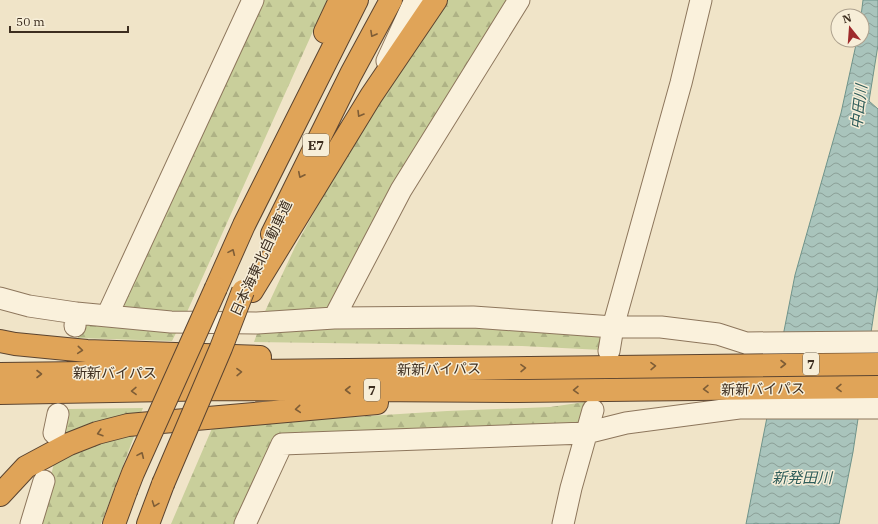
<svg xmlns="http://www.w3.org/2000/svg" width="878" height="524" font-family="'IBM Plex Serif','Noto Sans JP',serif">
  <defs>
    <pattern id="forest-firs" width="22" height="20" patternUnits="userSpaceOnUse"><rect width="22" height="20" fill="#c9cf9b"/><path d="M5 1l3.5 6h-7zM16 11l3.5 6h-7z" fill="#aeb285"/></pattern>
    <pattern id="water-waves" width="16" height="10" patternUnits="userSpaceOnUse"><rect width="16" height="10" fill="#a9c4bc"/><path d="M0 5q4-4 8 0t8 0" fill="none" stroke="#8ba098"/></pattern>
  </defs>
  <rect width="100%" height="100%" fill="#f0e4c8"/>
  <!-- forest -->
  <path fill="url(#forest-firs)" d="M263,0H327L187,312L124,307L128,284Z
    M447,0H509L333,305L325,310L261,320L295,247L348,151L408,55Z
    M90,319L179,327L172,341L78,338V329Z
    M364,323L601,329L602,350L522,346L254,342L258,331Z
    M585,402L582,426L277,439L241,524H171L213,426L447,411L550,407Z
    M143,408L140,415L59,438L68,409Z
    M135,434L101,524H34L48,488L54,463L62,457L118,437Z"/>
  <!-- water -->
  <path fill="url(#water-waves)" stroke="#6f938a" d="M863,0H878V45L869,101L878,109V286L853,452L839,524H746L795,275L841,113L857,40H862V16H861Z"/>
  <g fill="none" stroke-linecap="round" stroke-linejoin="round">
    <!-- minor casing -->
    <g stroke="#8d765c" stroke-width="23">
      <path id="minor" d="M387,61L415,0
        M0,298L29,306L76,313
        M107,316L253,0
        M334,318L401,190L519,0
        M75,326L76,313L171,322L257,323L334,318L473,317L613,327H661L718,334L746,343L878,342
        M609,351L613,327L681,83L701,0
        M54,433L58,414
        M31,524L44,481
        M245,524L282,444L586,433L626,423L739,408H878
        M563,524L571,488L593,410"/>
    </g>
    <!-- highway casing -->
    <g stroke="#5b4430" stroke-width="24">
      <path id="highway" d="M325,32L340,0
        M272,234L351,74L391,0
        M216,288L244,225L357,0
        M252,291L371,96L436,0
        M0,341L15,344L87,351L260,357
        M0,374L878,364
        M0,393L226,389L518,391L878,387
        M0,495L26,467L69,444L97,433L128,425L377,403
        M114,524L126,491
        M148,524L163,484"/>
    </g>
    <!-- minor -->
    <use href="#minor" stroke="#faf1dc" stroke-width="21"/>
    <!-- highway -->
    <use href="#highway" stroke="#e0a458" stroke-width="22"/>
    <!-- highway-bridge casing -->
    <g stroke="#5b4430" stroke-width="24" stroke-linecap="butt">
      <path id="highway-bridge" d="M163,484L221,348L243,291
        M126,491L133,473L216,288"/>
    </g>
    <!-- highway-bridge -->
    <use href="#highway-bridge" stroke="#e0a458" stroke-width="22"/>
  </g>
  <!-- one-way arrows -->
  <defs><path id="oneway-chevron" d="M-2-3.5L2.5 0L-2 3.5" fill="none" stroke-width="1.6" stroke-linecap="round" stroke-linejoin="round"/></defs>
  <g stroke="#7e5d36">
    <use href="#oneway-chevron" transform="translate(373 34) rotate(119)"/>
    <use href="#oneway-chevron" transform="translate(360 114) rotate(121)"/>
    <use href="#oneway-chevron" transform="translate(301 175) rotate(116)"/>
    <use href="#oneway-chevron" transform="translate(232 252) rotate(-66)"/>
    <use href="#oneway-chevron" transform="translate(80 350) rotate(5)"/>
    <use href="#oneway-chevron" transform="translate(783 364)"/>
    <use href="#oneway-chevron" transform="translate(653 366) rotate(-1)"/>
    <use href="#oneway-chevron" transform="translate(523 368) rotate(-1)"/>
    <use href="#oneway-chevron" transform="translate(239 372) rotate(-1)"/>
    <use href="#oneway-chevron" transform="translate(39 374)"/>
    <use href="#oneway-chevron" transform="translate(839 388) rotate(179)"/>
    <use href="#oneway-chevron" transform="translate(706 389) rotate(179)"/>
    <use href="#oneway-chevron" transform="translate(348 390) rotate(-180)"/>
    <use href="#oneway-chevron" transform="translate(576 390) rotate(179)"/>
    <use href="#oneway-chevron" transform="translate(134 391) rotate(179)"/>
    <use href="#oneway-chevron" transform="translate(298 409) rotate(175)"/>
    <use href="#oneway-chevron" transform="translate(100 433) rotate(163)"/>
    <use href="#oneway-chevron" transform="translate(141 455) rotate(-66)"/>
    <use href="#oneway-chevron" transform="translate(155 504) rotate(110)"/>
  </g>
  <g text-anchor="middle" stroke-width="3" stroke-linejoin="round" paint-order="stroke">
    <!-- shield labels -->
    <g fill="#f7eed8" stroke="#756857" stroke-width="1">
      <rect x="303" y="134" width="26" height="22" rx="3"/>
      <rect x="803" y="353" width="16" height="22" rx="3"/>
      <rect x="364" y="379" width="16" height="22" rx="3"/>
    </g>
    <g font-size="13" font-weight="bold" fill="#3d2e20">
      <text x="316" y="150">E7</text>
      <text x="811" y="369">7</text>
      <text x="372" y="395">7</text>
    </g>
    <!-- street labels -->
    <g font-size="14" fill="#3d2e20" stroke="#f7eed8">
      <text transform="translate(261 258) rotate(-65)" y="5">日本海東北自動車道</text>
      <text transform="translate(439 369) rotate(-1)" y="5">新新バイパス</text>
      <text x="115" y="378">新新バイパス</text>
      <text transform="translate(763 389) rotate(-1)" y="5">新新バイパス</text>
    </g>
    <!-- water labels -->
    <g font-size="15" font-style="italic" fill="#2f5d5a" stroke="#f7eed8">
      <text transform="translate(859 107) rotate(-83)" y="5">中田川</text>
      <text x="802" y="483">新発田川</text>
    </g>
  </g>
  <!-- north arrow -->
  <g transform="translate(850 28) rotate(343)"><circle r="19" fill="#f7eed8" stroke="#ada18e"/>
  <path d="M0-3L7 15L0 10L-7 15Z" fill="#9e2a2b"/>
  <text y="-6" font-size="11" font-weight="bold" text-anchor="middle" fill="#3d2e20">N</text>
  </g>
  <!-- scale -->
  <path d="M10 26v6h118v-6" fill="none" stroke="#3d2e20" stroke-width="2"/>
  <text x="16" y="26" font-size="12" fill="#3d2e20" stroke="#f7eed8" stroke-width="3" paint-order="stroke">50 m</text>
</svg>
